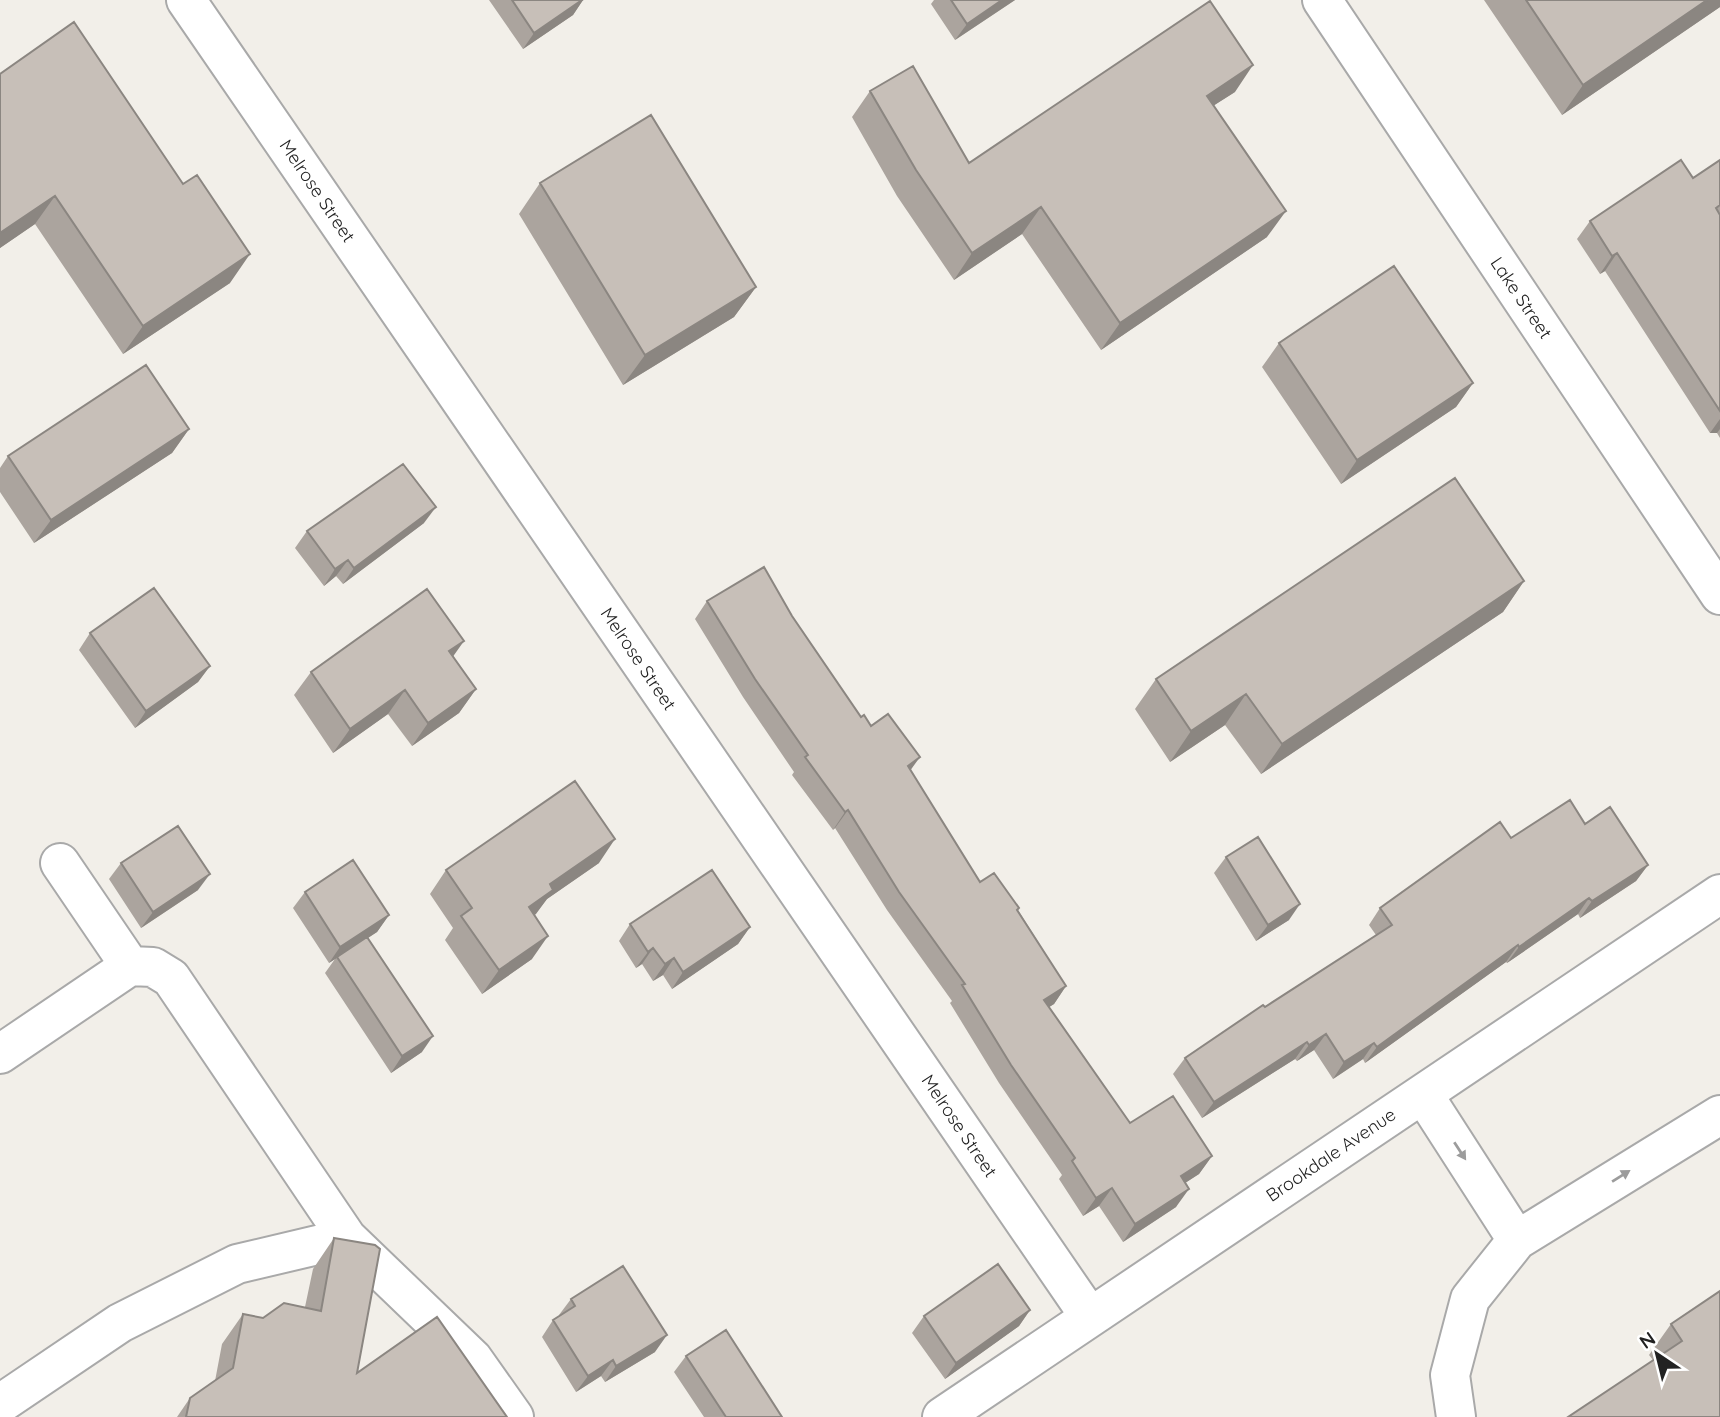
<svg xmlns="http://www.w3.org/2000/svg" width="1720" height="1417" font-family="Quicksand,sans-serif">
  <rect width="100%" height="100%" fill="#f2efe9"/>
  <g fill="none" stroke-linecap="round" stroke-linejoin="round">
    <!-- minor casing -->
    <g stroke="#a9a9a9" stroke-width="42">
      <path id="minor" d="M186,0L1090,1317
        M1322,0L1720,595
        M130,966L153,967L171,978L347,1238
        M0,1054L130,966L60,863
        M1423,1094L1517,1240L1720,1115
        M0,1404L120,1323L237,1264L347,1238L473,1359L514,1417
        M942,1417L1720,894
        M1456,1417L1450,1375L1470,1299L1517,1240"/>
    </g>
    <!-- minor -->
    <use href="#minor" stroke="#fff" stroke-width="38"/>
  </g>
  <!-- wall -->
  <path fill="#aba49e" d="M489,0H583L573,15L523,49Z
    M934,0H1015L955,40L931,4Z
    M1484,0H1720V7L1562,115Z
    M0,74L230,283L123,354L35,224L0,248Z
    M870,91L969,163L1235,92L1214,105L1267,237L1101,350L1022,234L954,280L897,196L852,117Z
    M1720,160V438L1717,433H1710L1605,271L1600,274L1577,239L1590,221L1693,178Z
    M540,183L756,287L734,317L623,385L519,214Z
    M1279,343L1473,383L1456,407L1341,484L1262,367Z
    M189,429L172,453L34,543L0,492V468L8,456Z
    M424,523L343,584L336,576L324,586L295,548L307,531Z
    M1524,581L1503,612L1261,774L1225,725L1170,762L1135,709L1156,679Z
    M707,601L792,616L861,717L871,726L910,771L980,882L1018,910L1066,986L1054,1004L1049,1007L1130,1123L1212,1156L1199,1174L1185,1183L1176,1207L1123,1242L1099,1206L1083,1216L1059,1179L1062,1175L999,1083L950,1003L952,1001L887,910L835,828L833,830L792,775L794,772L743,697L695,619Z
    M90,633L210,666L198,682L135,728L79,650Z
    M453,656L476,689L459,713L412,746L388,714L333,753L294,695L311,672Z
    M1585,824L1648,865L1636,881L1580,918L1578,914L1507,963L1506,962L1365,1063L1363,1059L1333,1079L1314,1050L1297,1061L1295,1059L1202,1118L1173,1074L1185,1058L1376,935L1369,925L1380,908L1511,838Z
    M1226,857L1289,920L1256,941L1214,873Z
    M121,863L198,890L141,928L109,879Z
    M599,863L547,899L534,915L532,959L482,994L445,940L453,928L430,894L446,870Z
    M305,892L389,915L377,932L368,938L422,1052L391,1073L325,973L335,959L329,963L293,908Z
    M630,924L750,927L738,944L672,989L663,975L653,981L642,964L636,968L619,941Z
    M334,1238L357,1373L507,1417H177L190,1398L215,1381L222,1344L243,1314L263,1318L305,1307L313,1269Z
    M1720,1291V1417L1653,1360L1649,1355L1671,1324Z
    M571,1299L655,1352L605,1382L601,1376L576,1392L542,1337L553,1320L560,1316L559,1315Z
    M1030,1310L1019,1326L945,1379L912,1333L924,1316Z
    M686,1356L782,1417H704L674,1372Z"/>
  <!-- shaded-wall -->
  <path fill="#8b8681" d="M582,0H583L573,15L523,49L534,33Z
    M1002,0H1015L955,40L967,24Z
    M1707,0H1720V7L1562,115L1583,85Z
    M1253,65L1235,92L1188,122L1207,96Z
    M55,196L35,224L0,248V233Z
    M1041,207L1022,234L954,280L972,253Z
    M1286,211L1267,237L1101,350L1120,323Z
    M1617,253L1605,271L1600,274L1612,256Z
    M250,254L230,283L123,354L143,326Z
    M756,287L734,317L623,385L645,355Z
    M1473,383L1456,407L1341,484L1357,460Z
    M1720,419V429L1717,433H1710Z
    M189,429L172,453L34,543L51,520Z
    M436,507L424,523L343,584L354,568Z
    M348,560L336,576L324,586L335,569Z
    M1524,581L1503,612L1261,774L1282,744Z
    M464,641L447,665L449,651Z
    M210,666L198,682L135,728L146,711Z
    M476,689L459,713L412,746L428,723Z
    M405,690L388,714L333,753L350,729Z
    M1246,694L1225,725L1170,762L1191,731Z
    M920,757L907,775L908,766Z
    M848,810L835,828L833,830L845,812Z
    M615,839L599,863L547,899L536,914L512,931L529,907L550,884Z
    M1648,865L1636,881L1580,918L1592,901Z
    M210,874L198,890L141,928L153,912Z
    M1589,898L1578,914L1507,963L1519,947Z
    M1300,904L1289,920L1256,941L1268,925Z
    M389,915L377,932L329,963L340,947Z
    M750,927L738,944L672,989L683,972Z
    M548,936L532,959L482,994L499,970Z
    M1518,945L1506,962L1365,1063L1377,1047Z
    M653,948L642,964L636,968L648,952Z
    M674,958L663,975L653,981L665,964Z
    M1066,986L1054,1004L1032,1018L1044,1000Z
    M1326,1034L1314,1050L1297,1061L1309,1045Z
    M433,1036L422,1052L391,1073L402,1056Z
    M1307,1042L1295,1059L1202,1118L1214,1102Z
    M1374,1043L1363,1059L1333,1079L1344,1062Z
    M1212,1156L1199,1174L1168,1194L1181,1176Z
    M1112,1188L1099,1206L1083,1216L1096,1198Z
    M1189,1189L1176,1207L1123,1242L1135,1224Z
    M1030,1310L1019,1326L945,1379L956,1363Z
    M667,1335L655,1352L605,1382L616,1366Z
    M613,1360L601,1376L576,1392L588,1376Z"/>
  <!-- building -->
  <path fill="#c7bfb8" stroke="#8b8681" stroke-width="2" d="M512,0H582L534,33Z
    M951,0H1002L967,24Z
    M1526,0H1707L1583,85Z
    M1210,1L1253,65L1207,96L1286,211L1120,323L1041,207L972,253L916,170L870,91L913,66L969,163Z
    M74,22L183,184L197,175L250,254L143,326L55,196L0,233V74Z
    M651,115L756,287L645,355L540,183Z
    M1681,160L1693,178L1720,160V205L1716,208L1720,215V411L1617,253L1612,256L1590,221Z
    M1394,266L1473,383L1357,460L1279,343Z
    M146,365L189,429L51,520L8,456Z
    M403,464L436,507L354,568L348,560L335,569L307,531Z
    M1455,478L1524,581L1282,744L1246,694L1191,731L1156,679Z
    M764,567L792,616L861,717L864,715L871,726L888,714L920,757L908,766L980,882L994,873L1019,908L1017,910L1066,986L1044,1000L1130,1123L1173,1096L1212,1156L1181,1176L1189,1189L1135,1224L1112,1188L1096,1198L1072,1161L1075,1158L1011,1065L962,985L965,984L899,892L848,810L845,812L805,757L808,755L755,679L707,601Z
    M154,588L210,666L146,711L90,633Z
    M427,589L464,641L449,651L476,689L428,723L405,690L350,729L311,672Z
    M575,781L615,839L550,884L553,890L529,907L548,936L499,970L461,916L472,908L446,870Z
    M1570,800L1585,824L1610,807L1648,865L1592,901L1589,898L1519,947L1518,945L1377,1047L1374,1043L1344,1062L1326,1034L1309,1045L1307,1042L1214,1102L1185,1058L1263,1005L1265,1007L1392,925L1380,908L1500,822L1511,838Z
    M178,826L210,874L153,912L121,863Z
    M1258,837L1300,904L1268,925L1226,857Z
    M353,860L389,915L340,947L305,892Z
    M712,870L750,927L683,972L674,958L665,964L653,948L648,952L630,924Z
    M367,937L433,1036L402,1056L337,957Z
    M334,1238L375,1245L380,1249L357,1373L437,1317L507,1417H186L190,1398L233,1368L243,1314L263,1318L284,1303L321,1311Z
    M998,1264L1030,1310L956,1363L924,1316Z
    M623,1266L667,1335L616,1366L613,1360L588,1376L553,1320L575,1306L571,1299Z
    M1720,1291V1417H1568L1682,1341L1671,1324Z
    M726,1330L782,1417H726L686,1356Z"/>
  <!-- one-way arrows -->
  <defs><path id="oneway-solid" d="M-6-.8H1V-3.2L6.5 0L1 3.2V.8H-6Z" transform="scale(1.75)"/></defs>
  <g fill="#9c9c9c">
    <use href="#oneway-solid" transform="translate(1460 1151) rotate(57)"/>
    <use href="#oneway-solid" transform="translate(1621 1176) rotate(-32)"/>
  </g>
  <g text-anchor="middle" stroke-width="6" stroke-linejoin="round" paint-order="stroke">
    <!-- street labels -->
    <g font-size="18" fill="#222" stroke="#fff">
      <text transform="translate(317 191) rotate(56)" y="6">Melrose Street</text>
      <text transform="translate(1521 298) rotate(56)" y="6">Lake Street</text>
      <text transform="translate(638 659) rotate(56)" y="6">Melrose Street</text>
      <text transform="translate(959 1126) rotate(56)" y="6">Melrose Street</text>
      <text transform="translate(1331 1155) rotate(-34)" y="6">Brookdale Avenue</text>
    </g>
  </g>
  <!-- north arrow -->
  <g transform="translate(1657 1354) rotate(325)" stroke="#ffffff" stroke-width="5" paint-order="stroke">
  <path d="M0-5L12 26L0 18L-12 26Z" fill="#222222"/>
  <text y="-10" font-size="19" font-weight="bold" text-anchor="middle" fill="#222222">N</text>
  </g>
</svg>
